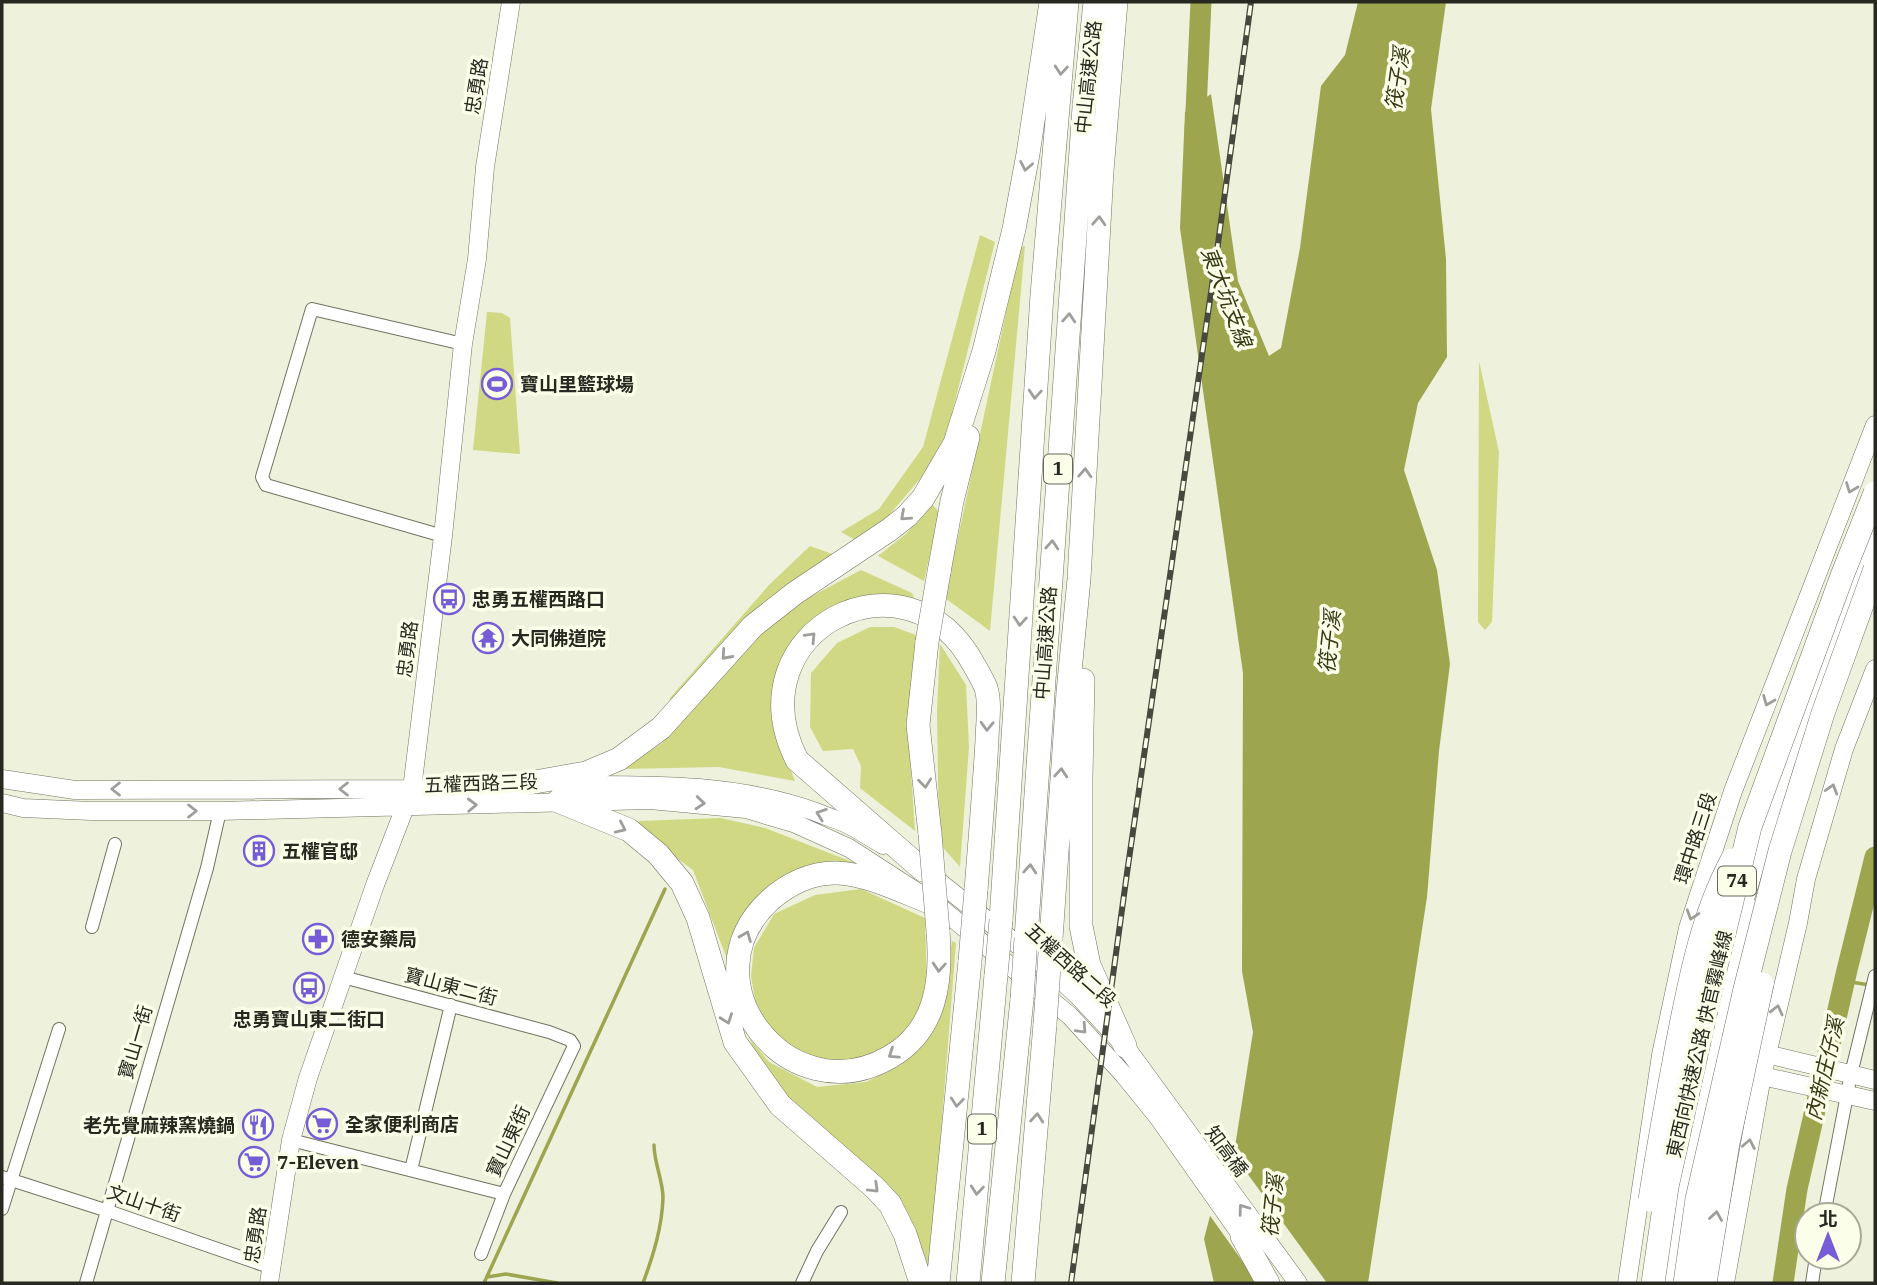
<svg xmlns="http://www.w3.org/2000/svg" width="1877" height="1285" font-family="'IBM Plex Serif','Noto Sans TC',serif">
  <rect width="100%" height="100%" fill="#eef1db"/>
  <!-- green -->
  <path fill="#d0d884" d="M980,235L995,242L942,453L873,534L861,543L841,532L879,509L923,447Z
    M1025,246L990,631L945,598L1020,247Z
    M487,312L502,313L510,318L520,454L473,450Z
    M1479,361L1499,452L1492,622L1485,630L1478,622Z
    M932,504L939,512L924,581L878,556L907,533Z
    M810,546L838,556L669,706L670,698L769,585Z
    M861,570L912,593L915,601L847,602L787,651L777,703L779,740L795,781L719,767L623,769L662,743L730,660L797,604Z
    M870,627H894L916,635L908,729L915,831L860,788L861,766L853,749L823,751L810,727L811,673L837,643Z
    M940,644L966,685L969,747L960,867L939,843L937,711Z
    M720,818L765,828L855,863L803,872L750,910L727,959L693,870L638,830L639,821Z
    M861,889L925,918L927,990L917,1020L892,1045L856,1060L818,1064L778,1046L756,1006L751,976L754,948L774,914L815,895Z
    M952,941L956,943L929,1283L910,1218L890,1186L810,1124L759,1061L749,1038L769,1062L817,1087L866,1082L899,1066L926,1041L940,1014Z"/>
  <!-- water -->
  <path fill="#9ea54f" d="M1358,2H1446L1431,109L1446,259L1447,357L1418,403L1404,470L1437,570L1450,664L1439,751L1427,897L1368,1283H1214L1204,1239L1217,1189L1232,1166L1253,1032L1242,971L1243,673L1180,228L1185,112L1211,94L1238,281L1269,356L1281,348L1300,248L1321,86L1345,55Z"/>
  <!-- pier -->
  <path fill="#eef1db" d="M1231,1151L1327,1283H1258L1208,1213L1214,1188L1229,1165Z"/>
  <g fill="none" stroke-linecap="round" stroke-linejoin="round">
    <!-- stream -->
    <path stroke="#9ea54f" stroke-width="3.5" d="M1844,981L1870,985
      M487,1277L506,1274L557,1283
      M484,1283L665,889
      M643,1283C653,1256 662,1228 663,1198C663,1180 654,1163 654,1145"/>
    <!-- river -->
    <path stroke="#9ea54f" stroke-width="21" d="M1195,132L1201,2
      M1783,1283L1797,1189L1847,970L1875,857"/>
    <!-- street casing -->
    <g stroke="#727461" stroke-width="14">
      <path id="street" d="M443,536L266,485L262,477L312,309L463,344
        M92,927L115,844
        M343,977L549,1032L570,1040L574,1046L504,1194L481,1254
        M291,1140L504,1194
        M411,1170L451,1005
        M2,1177L108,1211L272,1268
        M2,1209L59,1029
        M1824,1215L1851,1074L1875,976
        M86,1283L207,868L220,811
        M802,1283L817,1251L841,1212
        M1812,1283L1816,1257"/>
    </g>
    <!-- secondary casing -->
    <g stroke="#727461" stroke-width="19">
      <path id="secondary" d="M1797,753L1875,535
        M2,779L75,790L412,789L524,786
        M559,785C646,785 732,782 816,812C827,817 840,820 851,826C862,832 873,839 883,845
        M2,803L23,808L91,811H220L650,800L746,809L796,824L849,848L937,905L1070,1016L1124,1075L1158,1117L1249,1246
        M928,873L1058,977L1081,999L1125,1046L1298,1283
        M1740,916L1793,738
        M1758,1052L1875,1080
        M1753,1074L1875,1101
        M269,1283L291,1140L308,1078L375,885L412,789L443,536L463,344L477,259L485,167L511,2
        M1627,1283L1661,1055L1688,928L1733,791L1875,425
        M1671,1283L1684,1196L1749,907
        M1725,1283L1762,1076L1798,923L1806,879L1844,749L1875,669"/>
    </g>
    <!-- highway casing -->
    <g stroke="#727461" stroke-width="24">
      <path id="highway" d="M939,572L952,501L968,437
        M927,642L918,725L930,834
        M1083,680L1081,777V926L1089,965L1125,1046
        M512,786L586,773L619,759L661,728L753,626L795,593L889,530L907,516L923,498L955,443L984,351L1014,229L1028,154L1051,2
        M558,801L629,830L658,854L682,883L698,918L735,1042L780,1105L874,1187L890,1204L905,1234L921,1283
        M923,870L797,760C732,631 907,540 974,665C978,672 983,680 986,688C991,704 987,725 987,741C984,791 980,840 976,890
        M937,905C907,894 869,874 837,873C812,872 788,884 770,900C683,980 788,1116 890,1057C937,1030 942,980 938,931
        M1001,920L1042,295L1067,2
        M1026,938L1084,107L1095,2
        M1051,939L1068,692L1079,579L1102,171L1116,2
        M1242,1236L1268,1283
        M938,1283L970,961
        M968,1283L996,975
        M993,1283L1022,999
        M1023,1283L1045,1024"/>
    </g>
    <!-- street -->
    <use href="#street" stroke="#fff" stroke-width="12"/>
    <!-- secondary -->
    <use href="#secondary" stroke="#fff" stroke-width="18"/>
    <!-- highway -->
    <use href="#highway" stroke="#fff" stroke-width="23"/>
    <!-- rail casing -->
    <g stroke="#48493e" stroke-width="6">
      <path id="rail" d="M1071,1283L1127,873L1217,251L1251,2"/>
    </g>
    <!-- rail -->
    <use href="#rail" stroke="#fbfee8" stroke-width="3.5" stroke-dasharray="10" stroke-linecap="butt"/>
    <!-- highway-bridge casing -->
    <g stroke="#727461" stroke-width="24" stroke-linecap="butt">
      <path id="highway-bridge" d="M927,642L939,572
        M930,834L938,931
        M970,961L976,890
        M996,975L1001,920
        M1022,999L1026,938
        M1045,1024L1051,939
        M1650,1200C1658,1146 1668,1094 1678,1040C1690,979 1702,916 1732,860
        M1653,1283L1667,1187L1713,979L1750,827L1842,576L1875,493
        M1685,1283L1697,1199L1745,989L1780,851L1823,713L1875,569
        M1705,1283L1728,1143L1762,984"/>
    </g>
    <!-- highway-bridge -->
    <use href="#highway-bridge" stroke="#fff" stroke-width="23"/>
  </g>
  <!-- one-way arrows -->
  <defs><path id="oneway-chevron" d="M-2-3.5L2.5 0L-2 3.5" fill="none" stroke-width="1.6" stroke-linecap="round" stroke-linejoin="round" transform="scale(1.75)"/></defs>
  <g stroke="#9e9e9a">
    <use href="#oneway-chevron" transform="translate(1061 70) rotate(95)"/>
    <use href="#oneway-chevron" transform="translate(1026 166) rotate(101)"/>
    <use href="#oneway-chevron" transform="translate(1099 221) rotate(-87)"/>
    <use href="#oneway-chevron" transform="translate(1069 318) rotate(-86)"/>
    <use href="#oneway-chevron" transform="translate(1035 394) rotate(94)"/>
    <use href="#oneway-chevron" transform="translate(1085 473) rotate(-87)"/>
    <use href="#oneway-chevron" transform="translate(1851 488) rotate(111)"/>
    <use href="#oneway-chevron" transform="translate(905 516) rotate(138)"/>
    <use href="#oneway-chevron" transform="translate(1052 545) rotate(-86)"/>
    <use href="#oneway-chevron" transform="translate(1020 621) rotate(94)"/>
    <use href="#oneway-chevron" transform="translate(811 637) rotate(-46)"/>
    <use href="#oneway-chevron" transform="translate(726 655) rotate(132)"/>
    <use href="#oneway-chevron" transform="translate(1768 701) rotate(112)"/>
    <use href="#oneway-chevron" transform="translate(987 726) rotate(92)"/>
    <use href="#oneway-chevron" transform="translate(1061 773) rotate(-86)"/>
    <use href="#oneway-chevron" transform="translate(925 783) rotate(84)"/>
    <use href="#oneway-chevron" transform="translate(116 789) rotate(180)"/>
    <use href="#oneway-chevron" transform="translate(344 789) rotate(180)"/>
    <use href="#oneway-chevron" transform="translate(1832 789) rotate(-73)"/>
    <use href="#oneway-chevron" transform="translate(700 803) rotate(5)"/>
    <use href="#oneway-chevron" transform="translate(472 805) rotate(-2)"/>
    <use href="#oneway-chevron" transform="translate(192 811)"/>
    <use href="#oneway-chevron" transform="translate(821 814) rotate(-160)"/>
    <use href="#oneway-chevron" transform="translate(621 828) rotate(25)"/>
    <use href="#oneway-chevron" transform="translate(1030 869) rotate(-86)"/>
    <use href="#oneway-chevron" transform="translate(1692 915) rotate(108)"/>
    <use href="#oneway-chevron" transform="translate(746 936) rotate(-68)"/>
    <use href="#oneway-chevron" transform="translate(939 967) rotate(94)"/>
    <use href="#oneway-chevron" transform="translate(1777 1010) rotate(-76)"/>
    <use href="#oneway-chevron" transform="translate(727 1019) rotate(70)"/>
    <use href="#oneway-chevron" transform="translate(1082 1029) rotate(47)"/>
    <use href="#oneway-chevron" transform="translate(893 1054) rotate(146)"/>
    <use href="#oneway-chevron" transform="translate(957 1102) rotate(96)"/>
    <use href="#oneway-chevron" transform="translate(1037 1118) rotate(-85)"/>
    <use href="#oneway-chevron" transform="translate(1749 1144) rotate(-79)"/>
    <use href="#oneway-chevron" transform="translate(874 1188) rotate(44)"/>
    <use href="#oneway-chevron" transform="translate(977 1190) rotate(95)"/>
    <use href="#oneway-chevron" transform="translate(1243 1209) rotate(-126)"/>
    <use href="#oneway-chevron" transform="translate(1716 1216) rotate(-81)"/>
  </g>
  <!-- icons -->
  <defs>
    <g id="stadium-ring" transform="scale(1.575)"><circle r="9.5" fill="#fbfee8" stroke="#775cd7" stroke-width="1.5"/><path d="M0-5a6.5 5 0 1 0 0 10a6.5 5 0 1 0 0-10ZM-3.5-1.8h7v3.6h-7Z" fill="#775cd7"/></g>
    <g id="bus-ring" transform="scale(1.575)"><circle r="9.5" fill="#fbfee8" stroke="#775cd7" stroke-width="1.5"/><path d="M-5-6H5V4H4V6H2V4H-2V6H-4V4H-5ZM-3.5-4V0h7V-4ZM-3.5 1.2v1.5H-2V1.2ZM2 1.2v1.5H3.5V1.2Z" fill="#775cd7"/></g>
    <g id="temple-ring" transform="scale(1.575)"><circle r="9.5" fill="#fbfee8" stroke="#775cd7" stroke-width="1.5"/><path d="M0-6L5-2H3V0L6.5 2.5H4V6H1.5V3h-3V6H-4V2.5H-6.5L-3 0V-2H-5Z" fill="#775cd7"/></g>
    <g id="building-ring" transform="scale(1.575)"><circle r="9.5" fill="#fbfee8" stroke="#775cd7" stroke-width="1.5"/><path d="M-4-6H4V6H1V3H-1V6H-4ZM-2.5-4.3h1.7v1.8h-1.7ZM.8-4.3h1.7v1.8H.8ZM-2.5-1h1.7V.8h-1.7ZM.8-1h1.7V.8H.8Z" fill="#775cd7"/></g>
    <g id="pharmacy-ring" transform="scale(1.575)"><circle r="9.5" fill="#fbfee8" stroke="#775cd7" stroke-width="1.5"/><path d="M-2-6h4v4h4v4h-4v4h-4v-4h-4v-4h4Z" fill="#775cd7"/></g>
    <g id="supermarket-ring" transform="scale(1.575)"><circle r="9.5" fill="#fbfee8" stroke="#775cd7" stroke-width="1.5"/><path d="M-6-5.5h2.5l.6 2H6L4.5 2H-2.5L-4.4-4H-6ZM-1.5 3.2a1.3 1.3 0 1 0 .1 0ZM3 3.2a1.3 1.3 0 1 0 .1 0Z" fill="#775cd7"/></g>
    <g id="restaurant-ring" transform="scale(1.575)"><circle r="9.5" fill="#fbfee8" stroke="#775cd7" stroke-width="1.5"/><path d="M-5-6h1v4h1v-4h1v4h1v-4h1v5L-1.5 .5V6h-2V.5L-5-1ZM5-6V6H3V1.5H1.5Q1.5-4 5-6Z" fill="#775cd7"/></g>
  </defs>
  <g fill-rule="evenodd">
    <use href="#stadium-ring" x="497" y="384"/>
    <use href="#bus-ring" x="449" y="599"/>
    <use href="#temple-ring" x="488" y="638"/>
    <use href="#building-ring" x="259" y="851"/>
    <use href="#pharmacy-ring" x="318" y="939"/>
    <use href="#bus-ring" x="309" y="988"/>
    <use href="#supermarket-ring" x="322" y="1124"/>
    <use href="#restaurant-ring" x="258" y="1125"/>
    <use href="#supermarket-ring" x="254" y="1162"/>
  </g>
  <g text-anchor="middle" stroke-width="7" stroke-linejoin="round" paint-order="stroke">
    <!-- shield labels -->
    <g fill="#fbfee8" stroke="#67685b" stroke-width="2">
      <rect x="1044" y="454.5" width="28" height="29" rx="5"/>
      <rect x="1718" y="866.5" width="38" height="29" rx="5"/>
      <rect x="968" y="1114.5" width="28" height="29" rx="5"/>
    </g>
    <g font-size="18" font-weight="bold" fill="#27281f">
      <text x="1058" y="475">1</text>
      <text x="1737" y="887">74</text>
      <text x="982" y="1135">1</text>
    </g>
    <!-- street labels -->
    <g font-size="19" fill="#27281f" stroke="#fbfee8">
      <text transform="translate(1088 77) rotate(-84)" y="7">中山高速公路</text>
      <text transform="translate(476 86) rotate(-81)" y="7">忠勇路</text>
      <text transform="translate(1045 643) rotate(-86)" y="7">中山高速公路</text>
      <text transform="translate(407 649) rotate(-83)" y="7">忠勇路</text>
      <text transform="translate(481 783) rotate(-2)" y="7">五權西路三段</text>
      <text transform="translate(1695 838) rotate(-72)" y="7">環中路三段</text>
      <text transform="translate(1071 965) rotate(42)" y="7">五權西路二段</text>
      <text transform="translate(451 986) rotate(15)" y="7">寶山東二街</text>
      <text transform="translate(135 1042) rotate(-74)" y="7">寶山一街</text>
      <text transform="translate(1699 1044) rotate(-77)" y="7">東西向快速公路 快官霧峰線</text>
      <text transform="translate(508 1141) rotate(-65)" y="7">寶山東街</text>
      <text transform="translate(1227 1151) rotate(54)" y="7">知高橋</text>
      <text transform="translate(144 1203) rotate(19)" y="7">文山十街</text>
      <text transform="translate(255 1235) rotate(-82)" y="7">忠勇路</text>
    </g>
    <!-- poi labels -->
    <g font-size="19" font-weight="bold" fill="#27281f" stroke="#fbfee8" text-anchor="start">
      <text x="520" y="391">寶山里籃球場</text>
      <text x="472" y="606">忠勇五權西路口</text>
      <text x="511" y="645">大同佛道院</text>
      <text x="282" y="858">五權官邸</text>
      <text x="341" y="946">德安藥局</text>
      <text x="309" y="1026" text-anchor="middle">忠勇寶山東二街口</text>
      <text x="345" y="1131">全家便利商店</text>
      <text x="235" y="1132" text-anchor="end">老先覺麻辣窯燒鍋</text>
      <text x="277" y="1169">7-Eleven</text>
    </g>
    <!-- water labels -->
    <g font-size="21" font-style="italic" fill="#353813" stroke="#fbfee8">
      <text transform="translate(1398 79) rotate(-82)" y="7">筏子溪</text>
      <text transform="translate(1226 297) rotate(69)" y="7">東大坑支線</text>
      <text transform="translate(1330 642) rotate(-84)" y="7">筏子溪</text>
      <text transform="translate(1825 1069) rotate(-77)" y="7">內新庄仔溪</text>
      <text transform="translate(1273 1206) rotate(-84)" y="7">筏子溪</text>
    </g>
  </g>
  <!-- border -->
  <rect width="1877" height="1285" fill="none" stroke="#27281f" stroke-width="7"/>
  <!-- north arrow -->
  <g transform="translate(1828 1236)"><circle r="33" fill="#fbfee8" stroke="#a6a898" stroke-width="2"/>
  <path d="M0-5L12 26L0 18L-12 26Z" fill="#775cd7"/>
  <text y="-10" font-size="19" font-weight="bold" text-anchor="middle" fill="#27281f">北</text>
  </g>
</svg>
